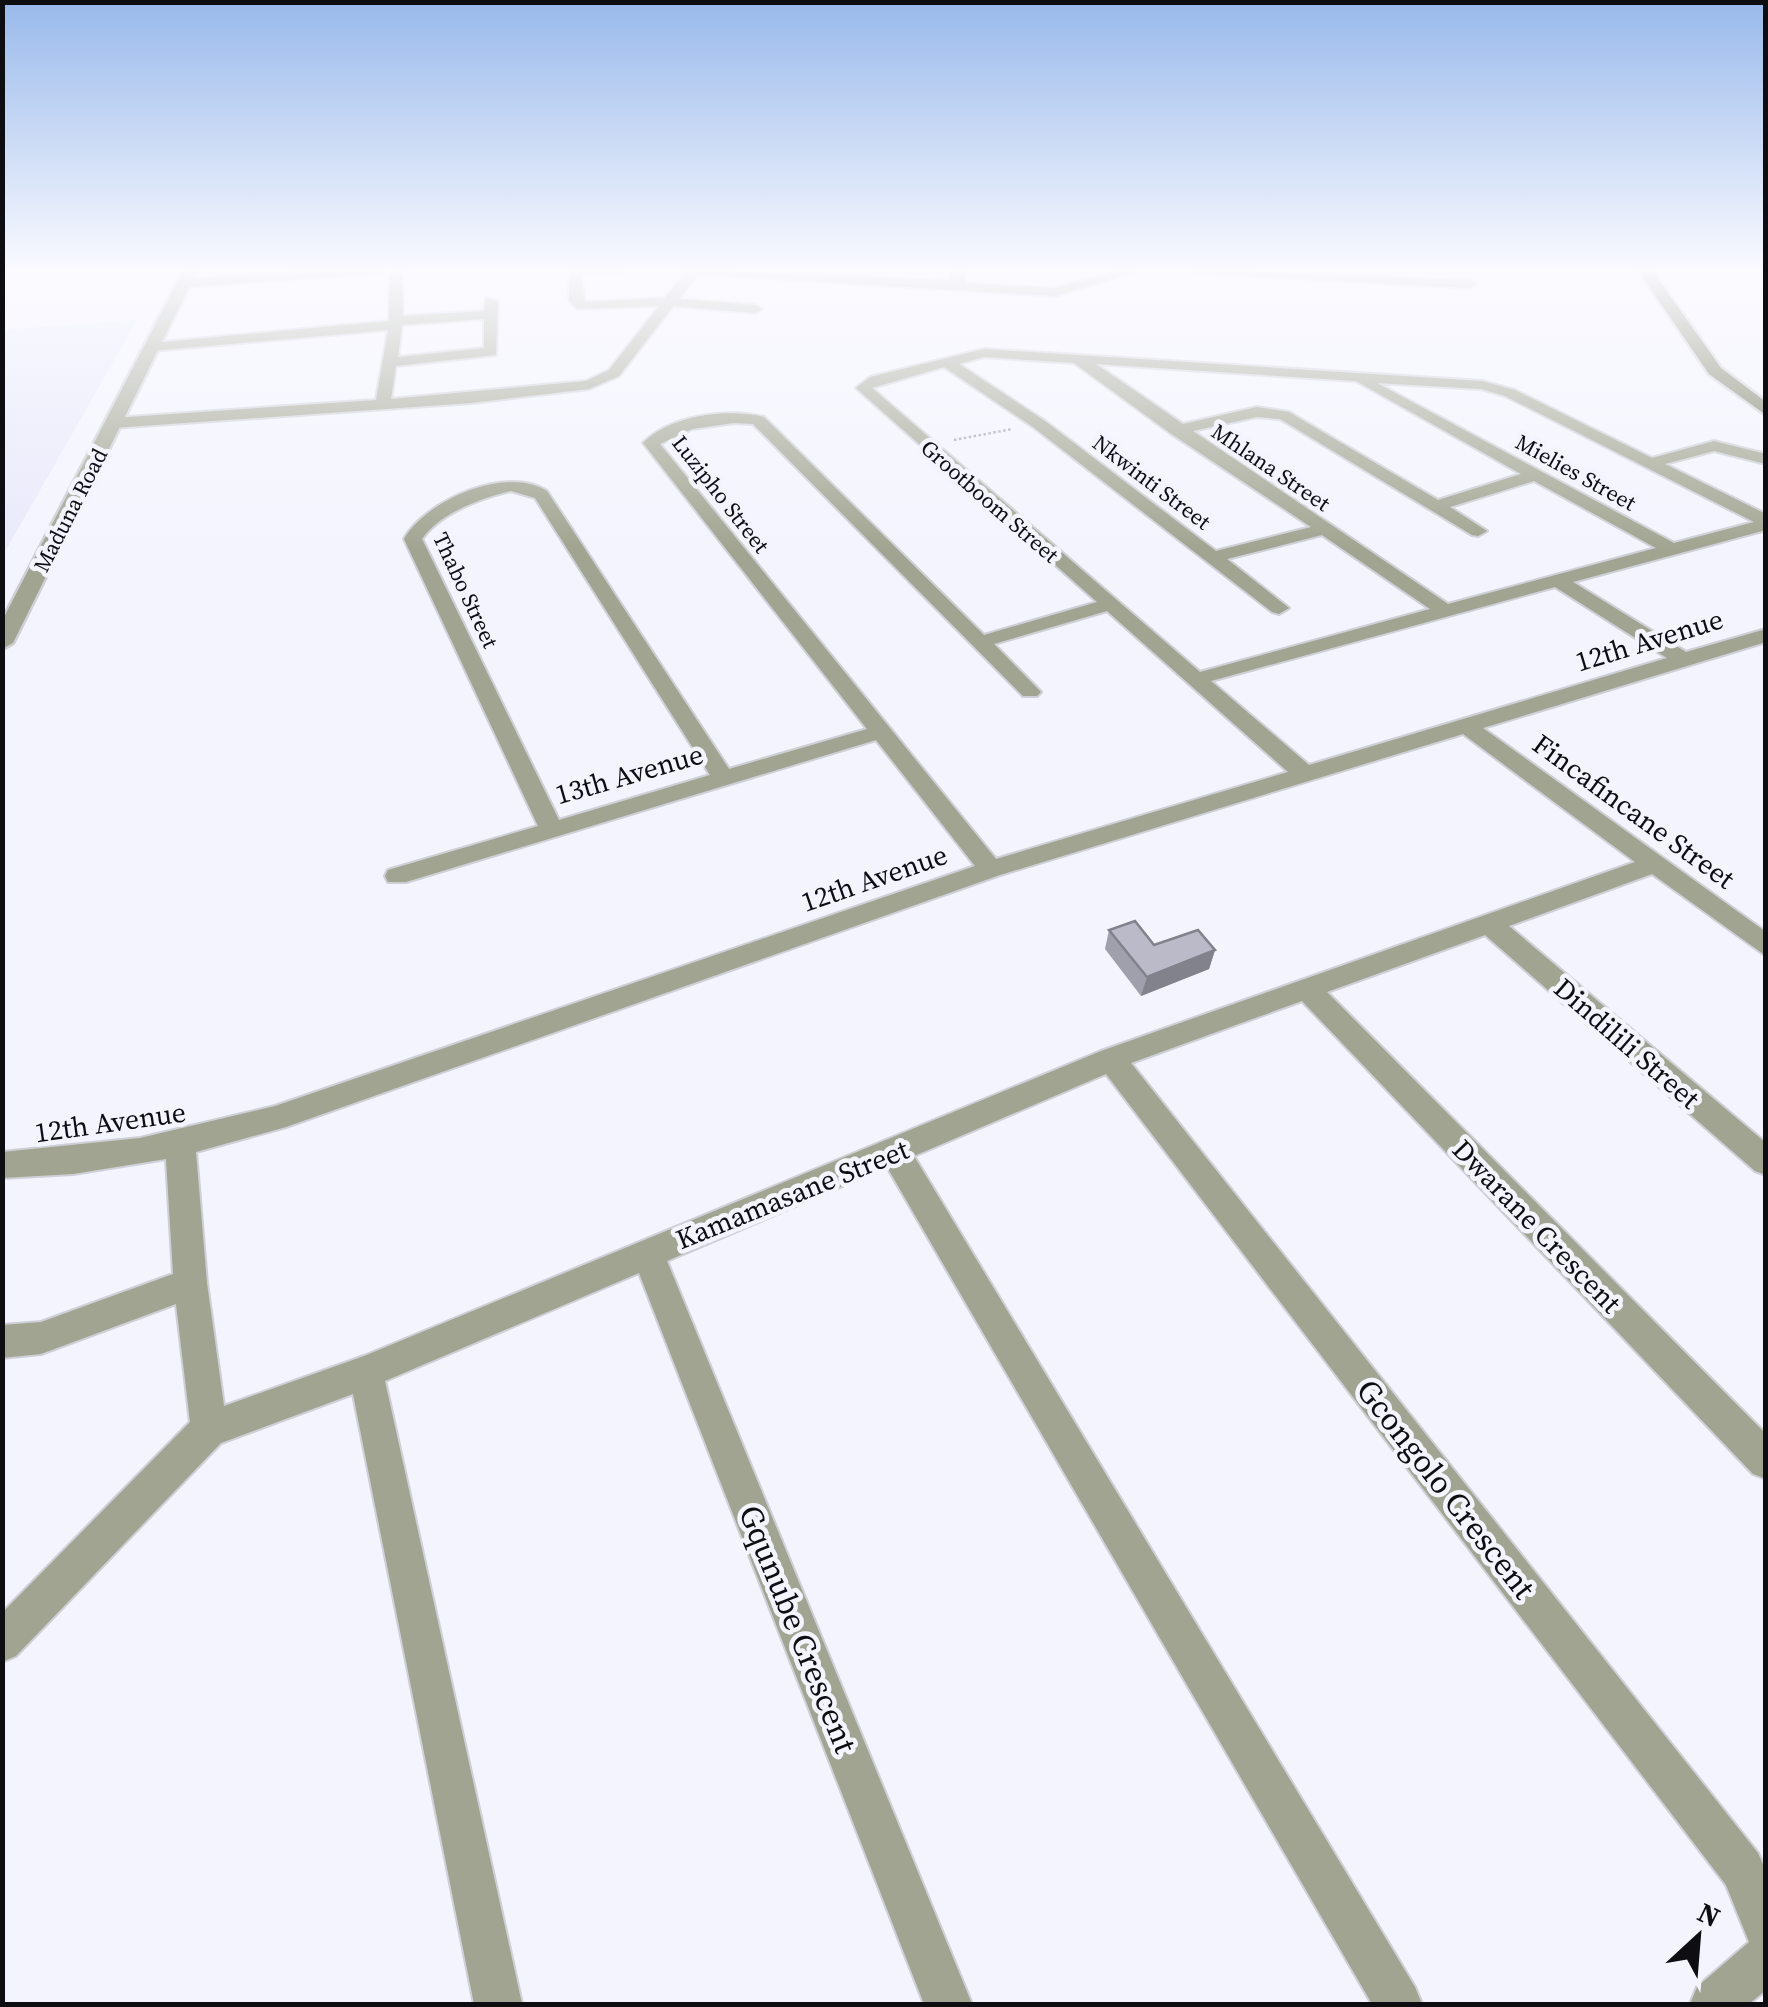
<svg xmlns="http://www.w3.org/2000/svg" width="1768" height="2007" font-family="'Source Serif 4',serif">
  <rect width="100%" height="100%" fill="#f4f4fe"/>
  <!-- built -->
  <path fill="#e9e9fb" d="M137,320L3,555V330Z"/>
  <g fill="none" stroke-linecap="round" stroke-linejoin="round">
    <!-- minor casing -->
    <g stroke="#cfcfd8" stroke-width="4">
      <path id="minor" d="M328,269H387L381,273L184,287L178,283L184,279Z
        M390,269H402L403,316L484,311L486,298L498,301L496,355L396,366L391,399L586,381L609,370L659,306L577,309L569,300V269H626L620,273L581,274L585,302L665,298L685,273L673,269L949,280L952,269H964L965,283L1055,288L1124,269H1144L1055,296L698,274L679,299L755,305L762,309L755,313L673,306L619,376L589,389L471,403L113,428L105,423L113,418L376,400L388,330L152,351L145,347L152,343L389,321ZM484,319V348L398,357L402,325Z
        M1187,269L1471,280L1477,284L1471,288L1193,273Z
        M984,349L1482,381L1515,390L1652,458L1714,441L1766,454V464L1714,451L1665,464L1766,514V530L1573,582L1686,652L1766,629V642L1483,728L1766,932V956L1652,874L1509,926L1766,1143V1175L1755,1171L1485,935L1327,992L1766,1434V1479L1753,1474L1302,1001L1131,1063L1758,1853L1766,1871V1990L1749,2004H1690L1697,1987L1749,1942L1726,1885L1106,1074L914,1156L1415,1987L1422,2004H1372L887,1167L667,1261L972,2004H924L639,1273L385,1381L522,2004H474L353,1394L221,1443L16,1656L2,1662V1613L190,1422L176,1304L41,1354L2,1358V1325L41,1322L173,1274L166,1159L73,1174L2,1178V1152L140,1138L275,1106L975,866L876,740L406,882H388L385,876L388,870L538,826L404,539C426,500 507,465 547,491L729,769L867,729L643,443C670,415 728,408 764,417L984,635L1097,602L856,388L870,377ZM984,357L1074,363L1170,433L1311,527L1216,551L1045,421L959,364ZM1096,364L1356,381L1521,474L1438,500L1289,412L1257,407L1183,424ZM944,367L1033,427L1272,612L1279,614L1289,608L1227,559L1322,535L1430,609L1200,672L872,388ZM1377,383L1481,389L1505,396L1754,522L1674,543ZM1257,417L1280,419L1472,535L1478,536L1487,531L1450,507L1534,481L1656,548L1448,604L1193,431ZM734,423L753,424L1023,696H1037L1041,692L994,644L1107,611L1288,772L996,859L660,444L692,429ZM511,491L535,498L710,775L559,820L422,539C440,513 481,498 511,491ZM1555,587L1667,658L1309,765L1211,681ZM1463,734L1635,862L1101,1051L364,1356L224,1406L207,1283L196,1152L286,1127L1000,875Z"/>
    </g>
    <!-- tertiary casing -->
    <g stroke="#cfcfd8" stroke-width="5">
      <path id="tertiary" d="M184,269H198L13,643L2,649V621Z"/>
    </g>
    <!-- secondary casing -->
    <g stroke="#cfcfd8" stroke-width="5">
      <path id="secondary" d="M1637,269H1651L1721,368L1766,402V415L1709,374Z"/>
    </g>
    <!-- path -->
    <path stroke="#a2a2ab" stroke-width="2.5" stroke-dasharray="2.5 2.5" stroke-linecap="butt" d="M954,440L1012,429"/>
    <!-- minor -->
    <use href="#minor" fill="#a1a490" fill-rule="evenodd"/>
    <!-- tertiary -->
    <use href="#tertiary" fill="#a1a490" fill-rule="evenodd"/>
    <!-- secondary -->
    <use href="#secondary" fill="#797d60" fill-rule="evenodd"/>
  </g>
  <!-- wall -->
  <path fill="#a0a0ad" d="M1109,930L1154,945L1215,950L1209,969L1141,996L1105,949Z"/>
  <!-- shaded-wall -->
  <path fill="#82828d" d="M1215,950L1209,969L1141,996L1147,977Z"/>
  <!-- building -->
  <path fill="#babac9" stroke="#82828d" stroke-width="2.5" d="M1135,921L1154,945L1198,930L1215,950L1147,977L1109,930Z"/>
  <!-- sky -->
  <linearGradient id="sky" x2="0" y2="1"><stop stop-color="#98b9eb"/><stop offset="0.49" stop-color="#fafaff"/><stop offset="1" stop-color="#fafaff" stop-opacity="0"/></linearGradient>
  <rect width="1768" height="550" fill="url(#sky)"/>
  <g text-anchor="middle" stroke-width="9" stroke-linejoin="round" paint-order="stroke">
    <!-- far-street labels -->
    <g font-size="22" fill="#0d0d12" stroke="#f4f4fe">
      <text transform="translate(1271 467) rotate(34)" y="8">Mhlana Street</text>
      <text transform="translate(1576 472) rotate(29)" y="8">Mielies Street</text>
      <text transform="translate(1152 482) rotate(37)" y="8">Nkwinti Street</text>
      <text transform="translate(721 494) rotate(52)" y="8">Luzipho Street</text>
      <text transform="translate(990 501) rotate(41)" y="8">Grootboom Street</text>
      <text transform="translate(70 510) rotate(-63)" y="8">Maduna Road</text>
      <text transform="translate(466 590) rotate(65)" y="8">Thabo Street</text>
    </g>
    <!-- street labels -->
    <g font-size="28" fill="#0d0d12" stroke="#f4f4fe">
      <text transform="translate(1649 640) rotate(-17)" y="10">12th Avenue</text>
      <text transform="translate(629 774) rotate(-16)" y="10">13th Avenue</text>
      <text transform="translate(1634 811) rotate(36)" y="10">Fincafincane Street</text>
      <text transform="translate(874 878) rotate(-19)" y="10">12th Avenue</text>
      <text transform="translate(1627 1043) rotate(41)" y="10">Dindilili Street</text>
      <text transform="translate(110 1122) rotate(-8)" y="10">12th Avenue</text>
      <text transform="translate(792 1194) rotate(-22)" y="10">Kamamasane Street</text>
      <text transform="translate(1537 1226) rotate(46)" y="10">Dwarane Crescent</text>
    </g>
    <!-- near-street labels -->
    <g font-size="32" fill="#0d0d12" stroke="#f4f4fe">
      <text transform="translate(1446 1489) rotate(52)" y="11">Gcongolo Crescent</text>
      <text transform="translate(798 1629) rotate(68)" y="11">Gqunube Crescent</text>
    </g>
  </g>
  <!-- border -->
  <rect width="1768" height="2007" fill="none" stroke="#0d0d12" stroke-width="10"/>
  <!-- north arrow -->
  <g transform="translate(1698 1937) rotate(26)" stroke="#f4f4fe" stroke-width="8" paint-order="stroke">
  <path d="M0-8L18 38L0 25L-18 38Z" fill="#0d0d12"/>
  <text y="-15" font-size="28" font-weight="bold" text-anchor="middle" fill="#0d0d12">N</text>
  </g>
</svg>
